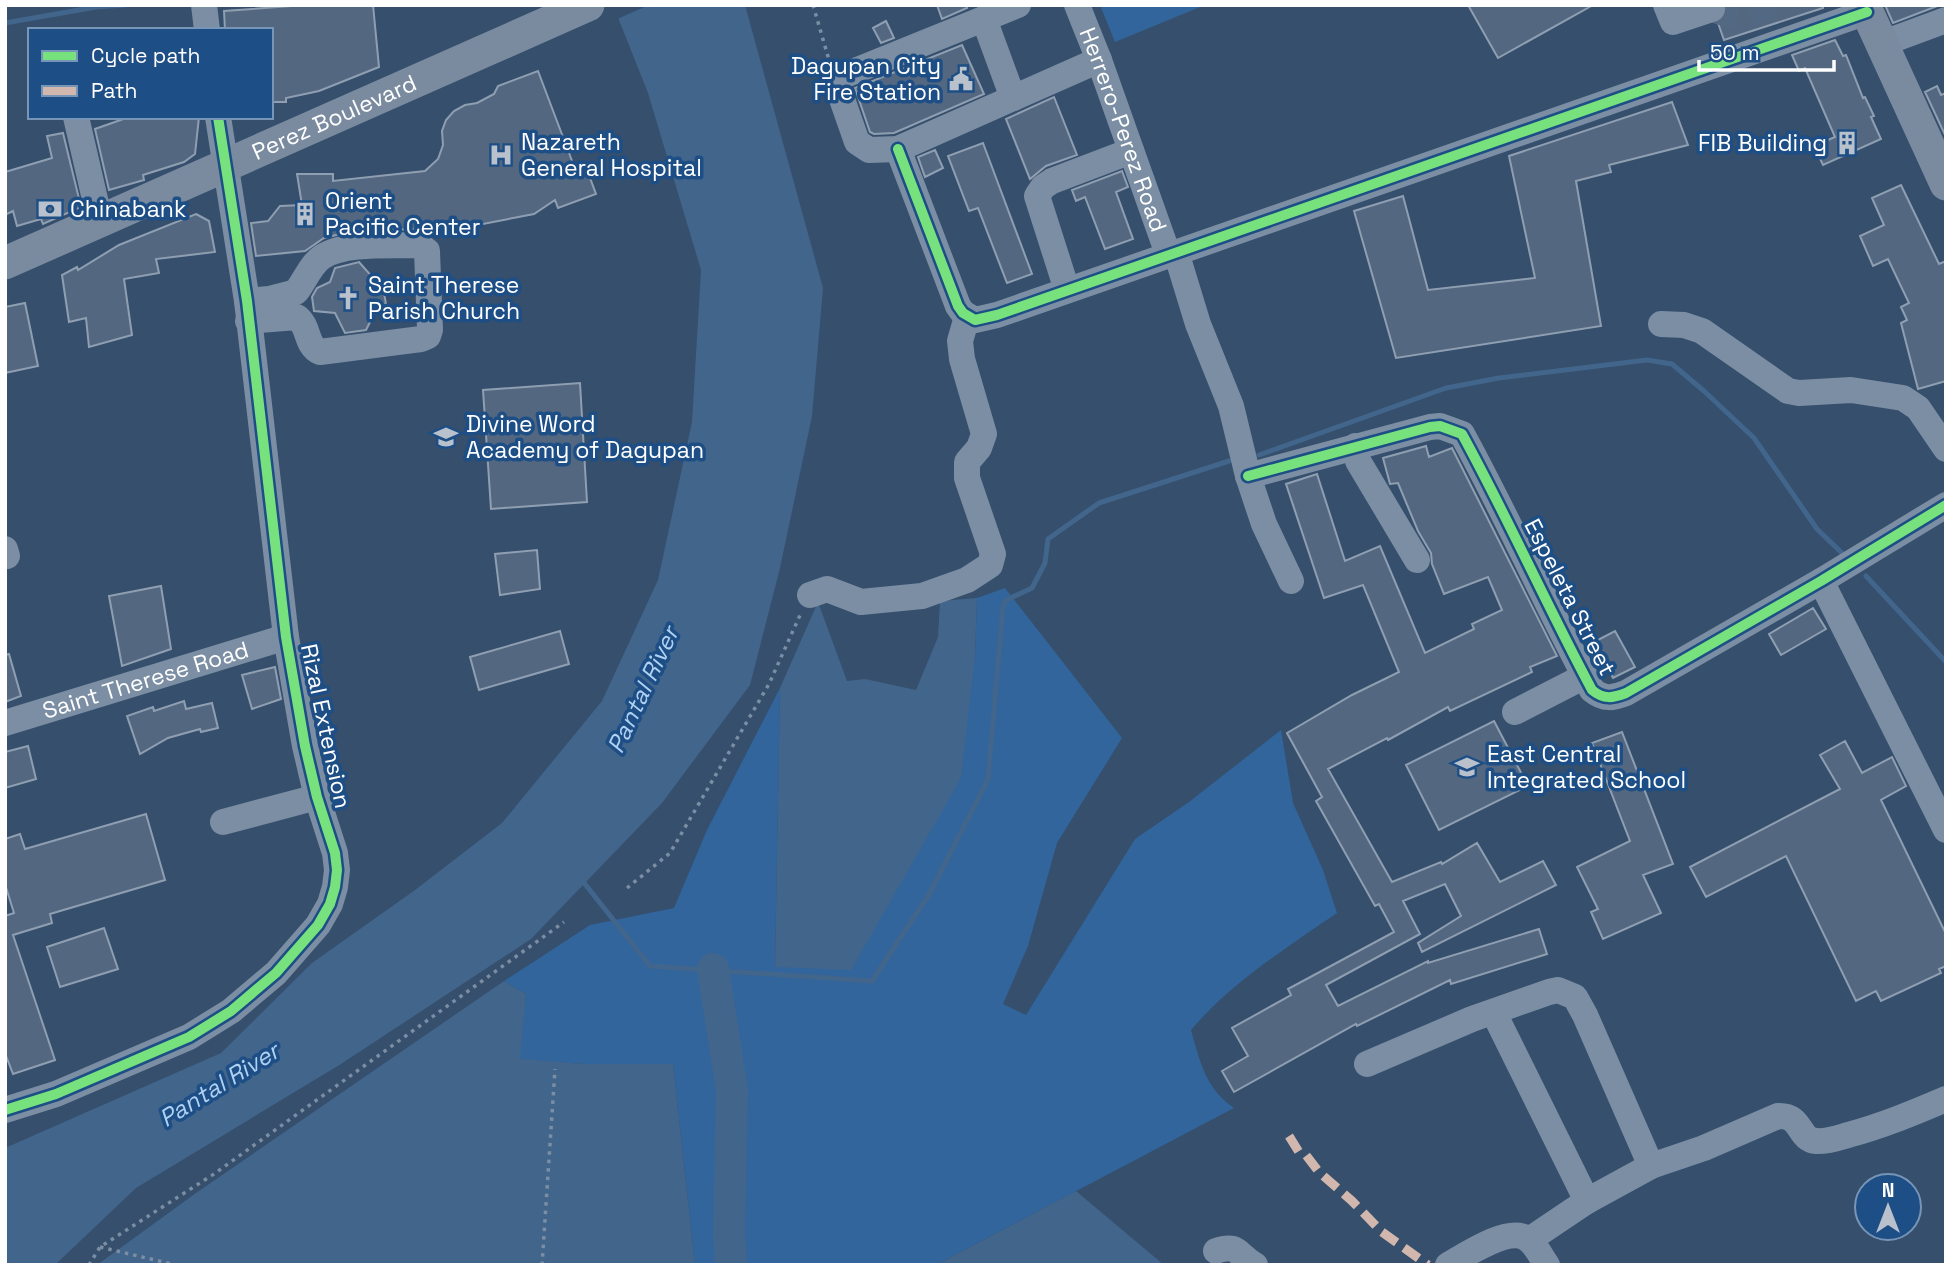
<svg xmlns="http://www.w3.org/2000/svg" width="1951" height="1270" font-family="'Space Grotesk',sans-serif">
  <rect width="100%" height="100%" fill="#354f6d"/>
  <!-- green -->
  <path fill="#32659c" d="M1100,5H1205L1115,42Z
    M1005,588L1122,738L1057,843L1028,946L1003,1004L1026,1015L1135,839L1189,802L1281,730L1293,803L1323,870L1337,913C1285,949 1232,982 1191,1030C1200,1062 1206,1089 1234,1108L936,1265H695L673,1064H585L519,1060L526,994L504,981L590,925L674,908L707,830L780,688L775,967L975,656L977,598Z"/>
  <!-- water -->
  <path fill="#42658c" d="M613,5H745L823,288L812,416L780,568L750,685L662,803L531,939L341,1064L136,1188L55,1265H5V1148L221,1053L312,963L415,890L502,823L602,701L658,580L692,422L701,270L648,93Z
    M977,598L975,656L961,778L851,970L775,967L780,688L818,602L847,681L865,679L916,690L938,637L940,601Z
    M504,981L526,994L520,1059L585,1064H673L695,1265H97L196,1193Z
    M1076,1191L1164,1265H936Z"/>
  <!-- pier -->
  <path fill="#354f6d" d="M610,5H649L615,20Z"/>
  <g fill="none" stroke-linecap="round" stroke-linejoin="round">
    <!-- stream -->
    <path stroke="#42658c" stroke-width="5" d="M5,23L96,7L125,5
      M1259,455L1446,388L1499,378L1647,360L1672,364L1704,391L1754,438L1817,529L1845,556
      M1866,576L1946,662
      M581,879L650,966L872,981L930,893L988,779L1003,607L1006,600L1032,588L1045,563L1048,539L1099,503L1229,461"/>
    <!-- river -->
    <path stroke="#42658c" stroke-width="32" d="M713,969L732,1090L729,1233L731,1265"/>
  </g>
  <!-- building -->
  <path fill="#536880" stroke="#8f9fb1" stroke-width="2" d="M305,5H373L379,67L319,91L286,98V102H272L271,30H225L224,11Z
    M937,5H966L967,8L942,19Z
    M1468,5H1593L1498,58Z
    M1727,5H1823V8L1724,40L1718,23L1724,19Z
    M1885,5H1940L1893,23Z
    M886,21L894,38L881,43L873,28Z
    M1835,40L1843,56L1846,55L1863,98L1865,97L1874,116L1871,117L1881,139L1823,165L1814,146L1835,137L1805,68L1799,71L1792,55Z
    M962,45L984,94L894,133L874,134L870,132L855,88Z
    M538,71L577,174L587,170L596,194L558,208L555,200L534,214L457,229L429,233L419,229L353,231L324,238L305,251L256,256L251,223L268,221L280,206L302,205L297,174H333V181L425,171L438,159L443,145L442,131L446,120L454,111L465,105L477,103L494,94L498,86Z
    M1937,86L1941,95L1946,93V137L1925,92Z
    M1054,97L1077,155L1046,166L1030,179L1006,119Z
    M1672,102L1688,145L1609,165L1611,172L1576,181L1601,326L1396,358L1354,211L1403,196L1428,290L1535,278L1509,156Z
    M129,117H199L195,154L184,162L143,175L144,180L109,190L95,129Z
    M63,133L81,207L43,224L41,219L17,226L13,211L5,215V172L52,158L47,136Z
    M983,143L1032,274L1007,283L978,208L969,211L948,156Z
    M935,150L943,168L925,177L918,157Z
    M1122,171L1128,187L1116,192L1133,239L1105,249L1085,197L1076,201L1072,190Z
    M1901,185L1939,264L1946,261V381L1918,389L1901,323L1907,320L1901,307L1909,303L1888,259L1873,266L1860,236L1884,225L1872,198Z
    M196,214L209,221L215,252L156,259L159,273L124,279L132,335L89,347L86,318L69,322L62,275L77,267L78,270L119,245Z
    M359,262L373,278L381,276L386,304L378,306L366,330L345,333L335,313L314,311L312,297L317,288L330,282L335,268Z
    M25,303L38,366L5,373V307Z
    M580,383L587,502L491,509L483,390Z
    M1426,446L1429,457L1452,448L1557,656L1530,667L1532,672L1450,711L1448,707L1388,740L1387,738L1328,769L1392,882L1441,862L1442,864L1477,843L1500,882L1543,861L1556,885L1422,952L1418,943L1461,916L1445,884L1403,901L1420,934L1326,985L1338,1006L1428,961V963L1539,929L1547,954L1451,984L1450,980L1357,1026L1356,1024L1234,1092L1222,1071L1248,1056L1232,1028L1291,995L1288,989L1394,932L1379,904L1375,906L1316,801L1322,797L1287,733L1352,695L1399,672L1363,585L1324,598L1286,484L1317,474L1345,561L1380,546L1425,653L1474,629L1472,624L1502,610L1488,577L1444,594L1432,564L1431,553L1418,531L1398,483L1390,484L1383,458Z
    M537,550L540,589L500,595L495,554Z
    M161,586L171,649L122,666L109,596Z
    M1813,608L1826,629L1781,655L1769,634Z
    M560,631L569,664L479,690L470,657Z
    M1615,631L1635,667L1613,678L1594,642Z
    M9,654L21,696L5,702V655Z
    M275,667L281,699L252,709L242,675Z
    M184,701L186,709L212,703L218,728L201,732L200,729L168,738L140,754L127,716L153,707L154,711Z
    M1494,721L1528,786L1439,830L1406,765Z
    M1622,732L1673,864L1643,875L1661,913L1603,939L1591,912L1598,909L1577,867L1630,841L1592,743Z
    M1845,741L1862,773L1892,757L1906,786L1881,800L1946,934V966L1939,969L1941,973L1881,1001L1876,991L1856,1001L1786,856L1706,897L1690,867L1840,789L1820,755Z
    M28,746L36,779L5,788V752Z
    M146,814L165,880L50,914L52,923L13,935L55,1060L13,1074L5,1053V916L14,913L5,884V839L20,834L25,849Z
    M104,928L118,969L60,987L47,947Z"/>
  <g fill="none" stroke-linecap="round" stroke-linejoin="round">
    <!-- minor-tunnel -->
    <path stroke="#536983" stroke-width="26" stroke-dasharray="26 13" stroke-linecap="butt" d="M1712,9L1737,17L1774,5"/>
    <!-- path -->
    <path stroke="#7b8ea3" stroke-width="3.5" stroke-dasharray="3.5 5" stroke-linecap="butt" d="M813,5L829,60
      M627,888L670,853L769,684L801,613
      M100,1247L176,1265
      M89,1265L100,1247L214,1174L564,922
      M542,1265L555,1069"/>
    <!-- minor -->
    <g stroke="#7b8ea3" stroke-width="26">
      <path d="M204,5L207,30"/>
      <path d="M1018,5L835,79L857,142L869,150L898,149L1099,60"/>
      <path id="s1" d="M1077,5L1099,60L1168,254"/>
      <path d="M1666,5L1673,22L1712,9"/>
      <path d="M984,19L1013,98"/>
      <path d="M1881,44L1946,20"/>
      <path d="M76,117L100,221"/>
      <path d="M898,149L958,306L963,313L975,320L997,315L1867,12"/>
      <path d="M1176,252L1198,324L1231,406L1248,476L1264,524L1291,581"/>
      <path d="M1067,290L1037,196L1043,187L1052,181L1131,151"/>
      <path d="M247,301L269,299L296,292C304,282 311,264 322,257C344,242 392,246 419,245L427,251L430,330L428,336L421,339L320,352C305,345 310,327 297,317L248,321"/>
      <path d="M1661,324L1684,325L1702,331L1788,391L1799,393L1851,390L1903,398L1918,408L1946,449"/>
      <path d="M1356,446L1358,461L1417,560"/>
      <path d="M1248,476L1430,427L1440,426L1462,434C1508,518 1547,606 1592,690C1604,700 1613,698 1626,693L1821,581L1946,505"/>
      <path d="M5,549L7,556"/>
      <path d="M1821,581L1946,830"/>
      <path d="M810,595L827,589L861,602L922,596L967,580L990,565L993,554L967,478V462L979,448L984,434L962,359L960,341L967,317"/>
      <path d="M1515,712L1585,676"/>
      <path id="s2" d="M5,723L286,637"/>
      <path d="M223,822L317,797"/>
      <path d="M1494,1013L1587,1201"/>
      <path d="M1367,1064L1472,1019L1549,992L1558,990L1575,997L1585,1015L1651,1166"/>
      <path d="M5,1110L56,1094L189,1037L231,1011L276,973L318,925L330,904L335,887L337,870L335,853L317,797L305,746L286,637L247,301L218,117"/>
      <path d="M1529,1240L1587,1201L1651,1166L1704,1148L1778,1116C1803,1115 1797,1139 1816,1141C1827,1142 1838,1138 1848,1135C1882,1126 1913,1113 1946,1099"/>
      <path d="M1216,1251C1239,1243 1237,1255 1255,1265"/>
      <path d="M1448,1265C1466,1255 1507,1227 1526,1238C1535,1243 1541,1257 1547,1265"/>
    </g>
    <!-- major -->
    <g stroke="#7a8ba0" stroke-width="33">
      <path d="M1864,5L1946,184"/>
      <path id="s3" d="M5,263L588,5"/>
    </g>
    <!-- quiet -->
    <path stroke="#d1b7ad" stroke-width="9" stroke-dasharray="18 9" stroke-linecap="butt" d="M1289,1136L1299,1152L1306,1155L1319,1172L1352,1201L1382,1232L1428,1265"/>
    <!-- cycleway casing -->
    <g stroke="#1d4e85" stroke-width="15">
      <path id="cycleway" d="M898,149L958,306L963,313L975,320L997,315L1867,12
        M1248,476L1430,427L1440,426L1462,434C1508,518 1547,606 1592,690C1604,700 1613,698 1626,693L1821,581L1946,505
        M5,1110L56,1094L189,1037L231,1011L276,973L318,925L330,904L335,887L337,870L335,853L317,797L305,746L286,637L247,301L218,117"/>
    </g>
    <!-- cycleway -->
    <use href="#cycleway" stroke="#77e17e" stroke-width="10"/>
  </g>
  <!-- icons -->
  <defs>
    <g id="civic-bare" transform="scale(1.89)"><path d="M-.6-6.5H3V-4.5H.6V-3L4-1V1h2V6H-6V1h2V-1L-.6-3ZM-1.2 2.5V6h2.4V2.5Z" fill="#b8c1cc" stroke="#1d4e85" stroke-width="2.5" paint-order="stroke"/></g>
    <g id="building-bare" transform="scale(1.89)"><path d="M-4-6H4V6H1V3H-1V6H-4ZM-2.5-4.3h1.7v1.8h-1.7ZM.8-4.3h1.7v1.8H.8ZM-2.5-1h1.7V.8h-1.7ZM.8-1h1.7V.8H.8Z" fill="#b8c1cc" stroke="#1d4e85" stroke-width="2.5" paint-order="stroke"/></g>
    <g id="hospital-bare" transform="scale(1.89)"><path d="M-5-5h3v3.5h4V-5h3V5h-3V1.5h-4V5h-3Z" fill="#b8c1cc" stroke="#1d4e85" stroke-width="2.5" paint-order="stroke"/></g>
    <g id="bank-bare" transform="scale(1.89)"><path d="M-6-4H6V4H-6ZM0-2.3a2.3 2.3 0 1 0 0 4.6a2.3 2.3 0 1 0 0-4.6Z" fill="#b8c1cc" stroke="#1d4e85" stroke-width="2.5" paint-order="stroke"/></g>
    <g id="church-bare" transform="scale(1.89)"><path d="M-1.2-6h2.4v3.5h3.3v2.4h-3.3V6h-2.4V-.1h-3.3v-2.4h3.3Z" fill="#b8c1cc" stroke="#1d4e85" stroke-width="2.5" paint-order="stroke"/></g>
    <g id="school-bare" transform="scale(1.89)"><path d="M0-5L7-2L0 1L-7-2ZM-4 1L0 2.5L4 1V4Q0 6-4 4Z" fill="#b8c1cc" stroke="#1d4e85" stroke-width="2.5" paint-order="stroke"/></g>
  </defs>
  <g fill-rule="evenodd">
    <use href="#civic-bare" x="961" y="79"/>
    <use href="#building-bare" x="1847" y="143"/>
    <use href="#hospital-bare" x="501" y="155"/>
    <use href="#bank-bare" x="50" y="209"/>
    <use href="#building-bare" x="305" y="214"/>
    <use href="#church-bare" x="348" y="298"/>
    <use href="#school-bare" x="446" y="437"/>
    <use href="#school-bare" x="1467" y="767"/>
  </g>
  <g text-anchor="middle" stroke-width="7" stroke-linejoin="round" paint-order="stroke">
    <!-- poi labels -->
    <g font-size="23" fill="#fff" stroke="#1d4e85" text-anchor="start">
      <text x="941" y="74" text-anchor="end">Dagupan City<tspan x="941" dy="26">Fire Station</tspan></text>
      <text x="521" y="150">Nazareth<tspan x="521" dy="26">General Hospital</tspan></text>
      <text x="1827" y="151" text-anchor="end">FIB Building</text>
      <text x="325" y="209">Orient<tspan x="325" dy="26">Pacific Center</tspan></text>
      <text x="70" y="217">Chinabank</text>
      <text x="368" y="293">Saint Therese<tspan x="368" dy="26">Parish Church</tspan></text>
      <text x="466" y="432">Divine Word<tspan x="466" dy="26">Academy of Dagupan</tspan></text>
      <text x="1487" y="762">East Central<tspan x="1487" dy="26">Integrated School</tspan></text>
    </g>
    <!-- street labels -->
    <g font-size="23" fill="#fff" stroke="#1d4e85">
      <text dy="8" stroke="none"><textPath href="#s3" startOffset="360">Perez Boulevard</textPath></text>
      <text dy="8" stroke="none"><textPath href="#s1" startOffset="133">Herrero-Perez Road</textPath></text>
      <text transform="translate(1570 597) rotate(63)" y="8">Espeleta Street</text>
      <text dy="8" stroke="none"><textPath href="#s2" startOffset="147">Saint Therese Road</textPath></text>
      <text transform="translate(326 726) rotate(78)" y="8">Rizal Extension</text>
    </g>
    <!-- water labels -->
    <g font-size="24" font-style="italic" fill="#b0d1f2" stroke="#1d4e85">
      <text transform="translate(643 690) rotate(-65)" y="8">Pantal River</text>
      <text transform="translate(219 1085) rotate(-32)" y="8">Pantal River</text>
    </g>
  </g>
  <!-- border -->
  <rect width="1951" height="1270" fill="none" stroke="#ffffff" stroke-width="14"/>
  <!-- legend -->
  <rect x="28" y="28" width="245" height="91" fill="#1d4e85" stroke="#7795b6" stroke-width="2"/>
  <rect x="42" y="51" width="35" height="10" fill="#77e17e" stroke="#7795b6" stroke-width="2"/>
  <text x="91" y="63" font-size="21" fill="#ffffff">Cycle path</text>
  <rect x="42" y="86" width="35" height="10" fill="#d1b7ad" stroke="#7795b6" stroke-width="2"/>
  <text x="91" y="98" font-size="21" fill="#ffffff">Path</text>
  <!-- north arrow -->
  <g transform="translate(1888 1207)"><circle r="33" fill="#1d4e85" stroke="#7795b6" stroke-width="2"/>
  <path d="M0-5L12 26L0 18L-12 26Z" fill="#b8c1cc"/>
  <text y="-10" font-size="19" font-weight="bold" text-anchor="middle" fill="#ffffff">N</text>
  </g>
  <!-- scale -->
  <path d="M1699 60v10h135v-10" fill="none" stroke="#ffffff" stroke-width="3.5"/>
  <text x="1710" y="60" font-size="21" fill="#ffffff" stroke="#1d4e85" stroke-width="5" paint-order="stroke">50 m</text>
</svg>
